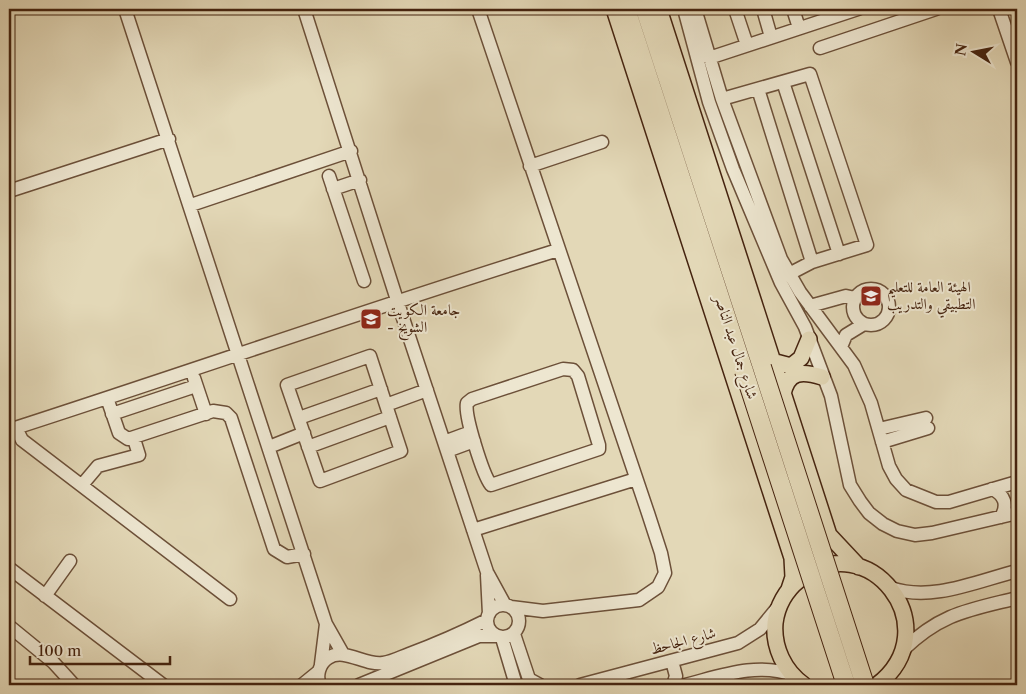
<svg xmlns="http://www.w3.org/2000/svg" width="1026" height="694" font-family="'Libre Caslon Text',Amiri,serif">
  <rect width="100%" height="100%" fill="#e3d8b7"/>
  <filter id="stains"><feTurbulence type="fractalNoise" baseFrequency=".004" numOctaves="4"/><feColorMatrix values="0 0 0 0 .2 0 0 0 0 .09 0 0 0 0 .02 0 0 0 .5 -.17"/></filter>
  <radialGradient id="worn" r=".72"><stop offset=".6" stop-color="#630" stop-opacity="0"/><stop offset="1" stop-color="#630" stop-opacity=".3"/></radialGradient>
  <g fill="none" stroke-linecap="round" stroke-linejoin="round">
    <!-- minor casing -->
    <g stroke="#6c5039" stroke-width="15">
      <path id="minor" d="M125,9L326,624L343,654
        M304,9L397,300L487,572L505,605
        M478,9L648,513L661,553L665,573L658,587L639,600L543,611L511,607
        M684,9L709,102L733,169L781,283L805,327L831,396L850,485L860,501L869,513L883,524L897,531L915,535L932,533L1017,513
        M695,9L722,99L781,259L800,292L854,365L871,403L889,466L896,479L906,490L936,502H949L1017,482
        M735,9L747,45
        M763,9L771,37
        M793,9L799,28
        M999,9L1017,62
        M820,48L936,9
        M709,58L858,9
        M783,82L839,254
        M758,89L812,262
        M722,99L810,74L867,245L812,262L789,274
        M530,166L602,142
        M329,176L364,281
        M333,189L360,180
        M9,191L169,139
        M191,205L351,151
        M853 307a18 18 0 1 1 36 0a18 18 0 1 1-36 0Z
        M810,306L846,296L855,298
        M841,347L846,335L864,324
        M370,356L401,451L320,481L287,385Z
        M563,369L573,370L578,376L599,445V449L491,485C483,475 464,415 467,403L472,399Z
        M194,378L206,414
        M107,398L119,433L128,439L213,411L226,413L231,418L274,549L287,557L304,554
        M386,405L427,390
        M112,414L196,386
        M299,418L381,389
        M16,428L22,440L230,599
        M879,429L926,418
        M9,430C192,371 374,307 558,250
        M444,442L471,432
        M882,442L928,428
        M269,447L304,433
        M308,447L390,417
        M447,451L474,441
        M82,485L98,466L139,455L134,439
        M992,489C1005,495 1008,505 1001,517
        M473,530L636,479
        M9,568L163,685
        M487,575L489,614
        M891,588C932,602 977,581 1017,571
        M45,596L70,561
        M487 621a16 16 0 1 1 32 0a16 16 0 1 1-32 0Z
        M9,626L53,662L74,685
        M514,634L529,679L540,685
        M502,638L516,685
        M903,650C941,613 969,610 1017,598
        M672,661L676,676L673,685
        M321,664L326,624
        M302,685L318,672
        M320,685C316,676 319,664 328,658C344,647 365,666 383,663C392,662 401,657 409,654C436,644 461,633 487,620
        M359,685L479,636H496
        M580,685L738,643L760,629L778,607
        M685,685C721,676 756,662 793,675"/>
    </g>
    <!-- major casing -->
    <g stroke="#45230f" stroke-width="18">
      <path id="major" d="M614,9L792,558L793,577L789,589
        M659,9L829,535L859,567
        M772,361L791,366L801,358L809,339
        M783,394C788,370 803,371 822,377
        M804,685C784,671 773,647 775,623C777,606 786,590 799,580C867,523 951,628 877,685"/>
    </g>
    <!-- highway casing -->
    <g stroke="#45230f" stroke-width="20">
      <path id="highway" d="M626,9L744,371
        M645,9L762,367"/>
    </g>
    <!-- minor -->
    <use href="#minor" stroke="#ede6d0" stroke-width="12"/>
    <!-- major -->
    <use href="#major" stroke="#e3d8b7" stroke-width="15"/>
    <!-- highway -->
    <use href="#highway" stroke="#e3d8b7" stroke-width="18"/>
    <!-- highway-bridge casing -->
    <g stroke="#45230f" stroke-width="20" stroke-linecap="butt">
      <path id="highway-bridge" d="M762,367L865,685
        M744,371L846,685"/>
    </g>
    <!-- highway-bridge -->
    <use href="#highway-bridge" stroke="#e3d8b7" stroke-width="18"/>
  </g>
  <!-- icons -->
  <defs>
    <g id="university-square" transform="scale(1.125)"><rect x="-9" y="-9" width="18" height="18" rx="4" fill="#8f2418" stroke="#ede6d0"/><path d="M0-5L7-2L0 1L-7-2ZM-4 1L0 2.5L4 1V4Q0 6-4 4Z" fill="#fff"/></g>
  </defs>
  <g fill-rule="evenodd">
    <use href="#university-square" x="871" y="296"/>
    <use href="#university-square" x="371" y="319"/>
  </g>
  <g text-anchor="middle" stroke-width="4" stroke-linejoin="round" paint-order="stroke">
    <!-- poi labels -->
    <g font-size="15" fill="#45230f" stroke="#ede6d0" text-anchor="start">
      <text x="887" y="292">الهيئة العامة للتعليم<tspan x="887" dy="17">التطبيقي والتدريب</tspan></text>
      <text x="387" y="315">جامعة الكويت<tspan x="387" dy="17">- الشويخ</tspan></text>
    </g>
    <!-- street labels -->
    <g font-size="15" fill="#45230f" stroke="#ede6d0">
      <text transform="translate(736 347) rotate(72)" y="5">شارع جمال عبد الناصر</text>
      <text transform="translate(683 641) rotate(-15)" y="5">شارع الجاحظ</text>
    </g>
  </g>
  <!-- margin -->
  <rect width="1026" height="694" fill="none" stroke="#e3d8b7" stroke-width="30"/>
  <rect x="10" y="10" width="1006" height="674" fill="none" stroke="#45230f" stroke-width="2.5"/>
  <rect x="15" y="15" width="996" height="664" fill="none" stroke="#45230f"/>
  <!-- north arrow -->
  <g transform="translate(974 52) rotate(280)" stroke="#ede6d0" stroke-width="4" paint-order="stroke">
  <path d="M0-4L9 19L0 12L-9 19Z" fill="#45230f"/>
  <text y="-8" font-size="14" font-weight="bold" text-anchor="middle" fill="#45230f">N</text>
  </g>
  <!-- scale -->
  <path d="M30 656v8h140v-8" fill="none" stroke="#45230f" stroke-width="2.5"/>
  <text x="38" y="656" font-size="15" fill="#45230f" stroke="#ede6d0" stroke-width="4" paint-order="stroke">100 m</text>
  <rect width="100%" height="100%" filter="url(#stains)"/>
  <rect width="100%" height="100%" fill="url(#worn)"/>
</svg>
